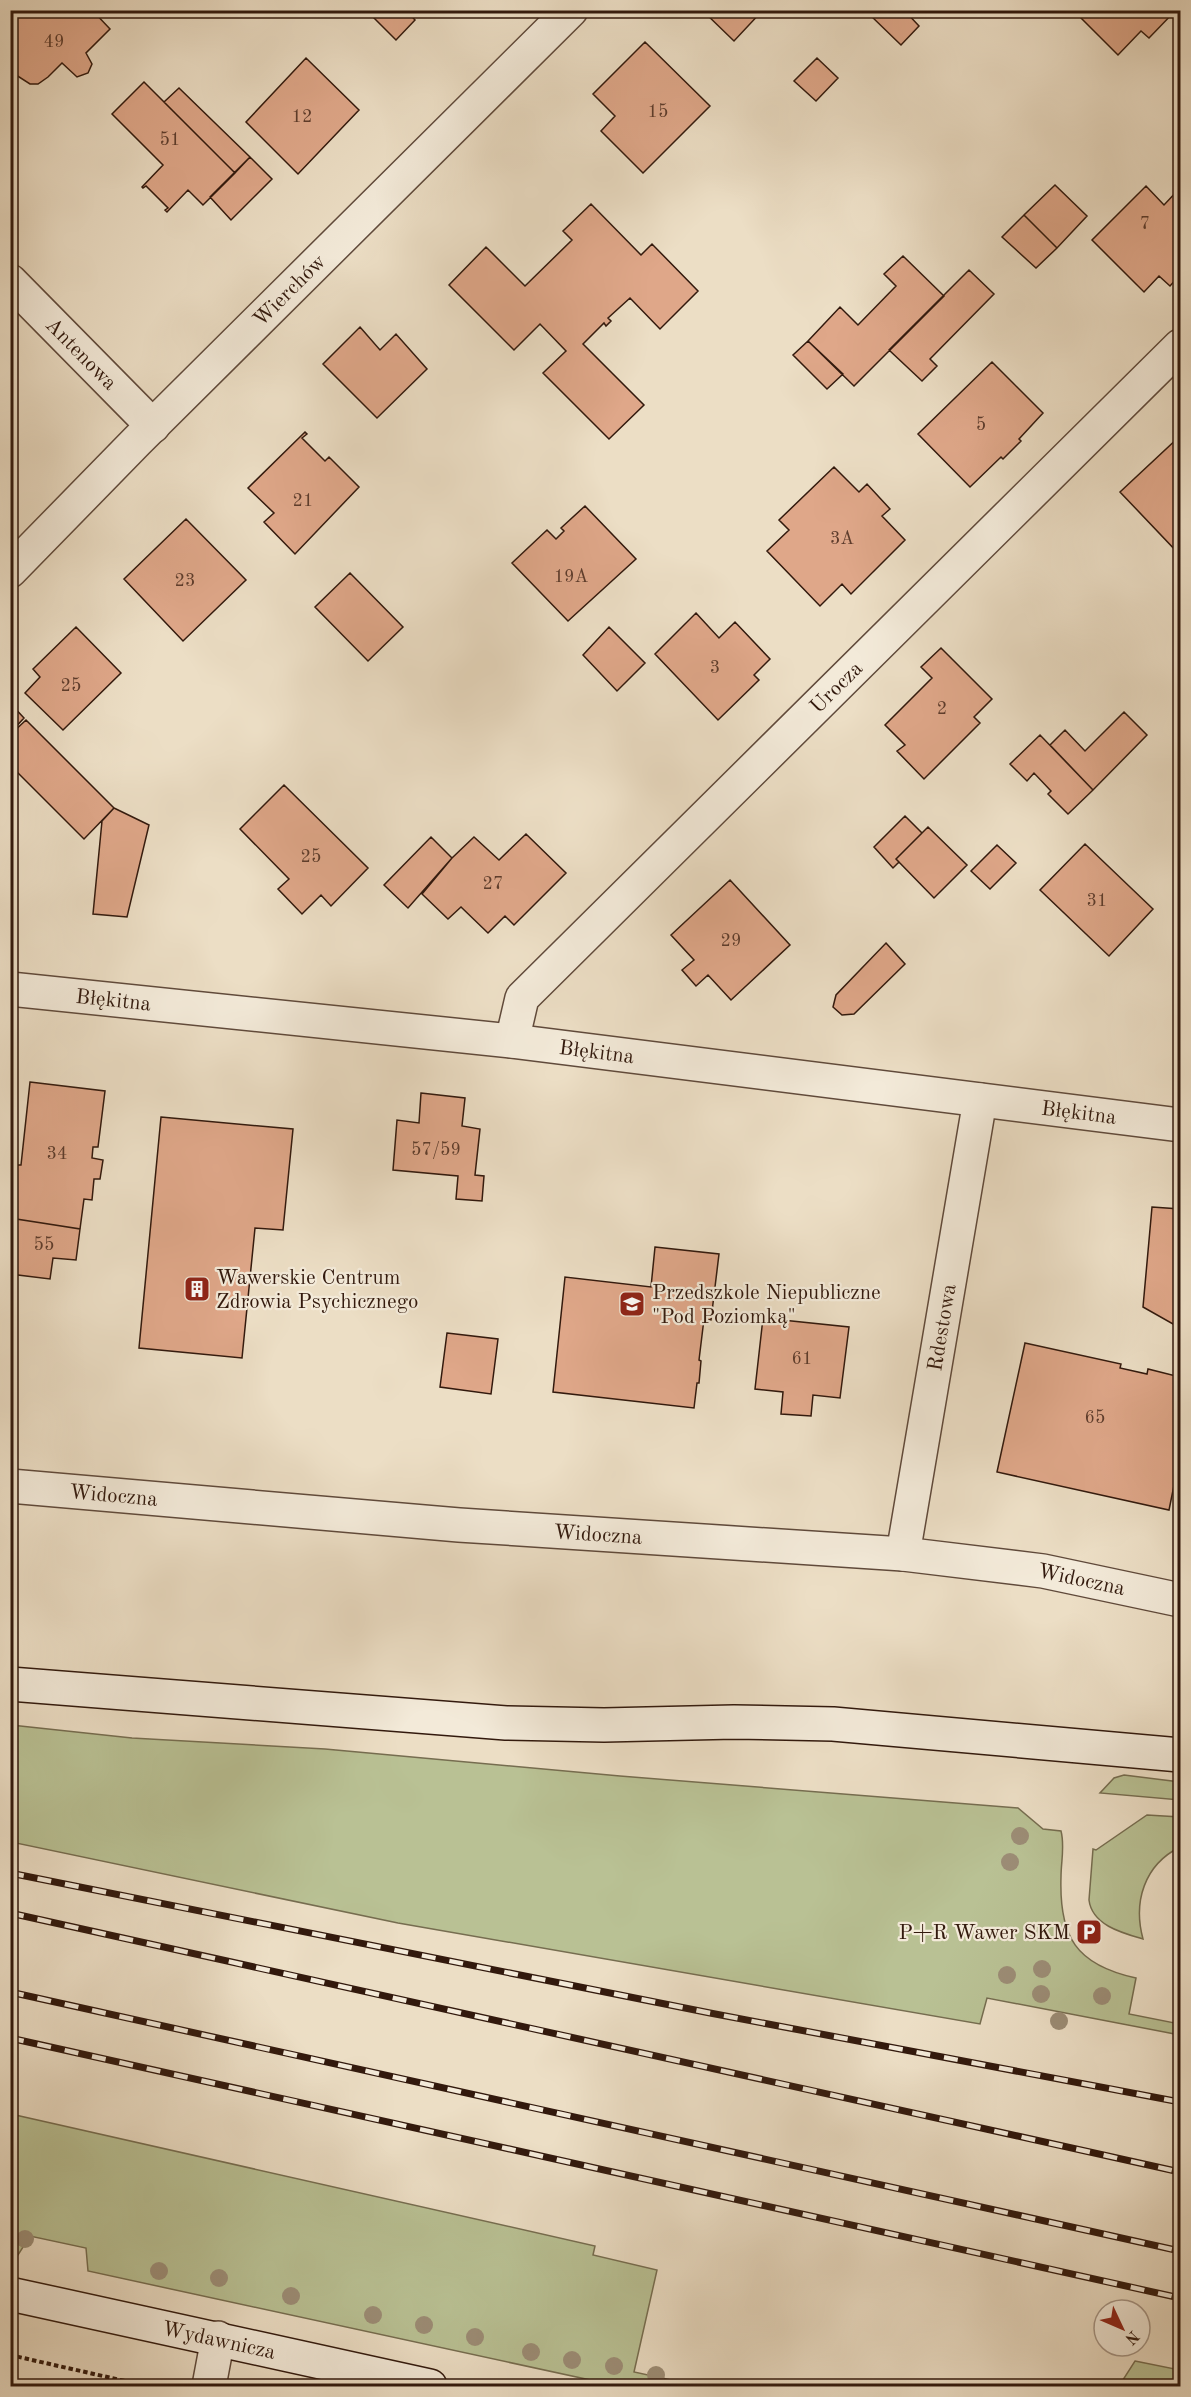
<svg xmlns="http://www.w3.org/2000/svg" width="1191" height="2397" font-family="'Old Standard TT',serif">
  <rect width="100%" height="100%" fill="#ecdec5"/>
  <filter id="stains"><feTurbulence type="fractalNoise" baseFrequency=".00333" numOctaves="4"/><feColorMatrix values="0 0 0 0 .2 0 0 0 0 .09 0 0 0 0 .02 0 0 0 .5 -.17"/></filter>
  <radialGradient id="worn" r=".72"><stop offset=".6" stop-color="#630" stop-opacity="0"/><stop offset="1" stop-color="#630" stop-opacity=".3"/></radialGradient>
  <!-- green -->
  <path fill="#b9c194" stroke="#766d50" stroke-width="1.5" d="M11,1725L132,1738L325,1749L620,1776L1018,1808L1043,1829L1061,1831C1065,1846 1061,1861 1061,1877C1059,1937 1076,1965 1136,1978L1129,2014L1180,2024V2035L987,1998L980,2024L398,1923L11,1842Z
    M1124,1775L1180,1782V1800L1100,1793L1114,1778Z
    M1147,1815L1180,1817V1847C1144,1865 1133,1902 1143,1939C1122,1933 1092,1925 1089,1900L1093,1849L1096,1850Z
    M11,2114L595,2246L593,2255L657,2270L634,2372L699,2386H618L88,2271L86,2248L30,2236L18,2255L11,2254Z
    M1135,2361L1180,2370V2386H1119Z"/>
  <!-- building -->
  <path fill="#dfa789" stroke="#32190d" stroke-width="1.5" d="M10,10H92L110,29L86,53L92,64L88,73L77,77L62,63L48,77L38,84H30L16,75L13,59L10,60Z
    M366,10H406L415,20L396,40Z
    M702,10H763L734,41Z
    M873,10H904L919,26L901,45L869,14Z
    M1087,10H1176L1149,38L1141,31L1118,55L1080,17Z
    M645,42L710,106L643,173L601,131L615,116L593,94Z
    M306,58L359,110L298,174L246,122Z
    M817,58L838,78L816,101L794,81Z
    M144,82L235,173L203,205L188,190L167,212L165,210L168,208L146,186L143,188L142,187L163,165L112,114Z
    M179,88L250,157L235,173L164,102Z
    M250,157L272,179L231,220L210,197Z
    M1055,185L1087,216L1057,248L1024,215Z
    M1146,186L1164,205L1180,188V275L1170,286L1159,276L1144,292L1092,240Z
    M591,204L641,255L652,244L698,291L660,329L630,298L608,318L611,321L606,326L604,323L583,344L644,405L609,439L543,373L566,351L540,324L514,350L449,285L486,247L525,286L572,240L563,231Z
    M1024,215L1057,248L1036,268L1002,237Z
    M903,256L944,296L854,386L808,341L840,307L858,325L896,286L884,274Z
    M969,270L994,294L930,359L937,366L922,381L889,350Z
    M360,327L380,350L396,334L427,369L377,418L323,364Z
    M808,341L843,374L827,389L793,355Z
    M992,362L1043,413L1019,439L1021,441L1003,459L1001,457L970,487L918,434Z
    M305,432L307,434L302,438L325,461L329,457L359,487L295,554L264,522L274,513L248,488Z
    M1180,436V555L1120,492Z
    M834,467L859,492L867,484L890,509L882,516L905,540L851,594L842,584L820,606L767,551L789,530L779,520Z
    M585,506L636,559L568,621L512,563L547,530L556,539L564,531L561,528Z
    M186,519L246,580L183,641L124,579Z
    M350,573L403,627L368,661L315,607Z
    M696,613L719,638L735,622L770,659L754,675L759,680L718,720L655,654Z
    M76,627L121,673L63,730L25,693L40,677L33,669Z
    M609,627L645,663L617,691L583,655Z
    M941,648L992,699L974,717L980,723L924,779L897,751L905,745L885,725L932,678L921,667Z
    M10,703L24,718L10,733Z
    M1124,712L1147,735L1093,790L1050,745L1065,730L1085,751Z
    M26,720L114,808L84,839L10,765V735Z
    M1040,735L1093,790L1068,814L1048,794L1051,791L1034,773L1027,781L1010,764Z
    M284,785L368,868L331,906L321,895L302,914L278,889L289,879L240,829Z
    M114,808L149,825L127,917L93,914L102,821Z
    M905,816L922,833L896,859L899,862L893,868L874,847Z
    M928,827L967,865L934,898L896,859Z
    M526,834L566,873L514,925L505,916L488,933L461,907L448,919L422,894L452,858L474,837L499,860Z
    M431,837L452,858L408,908L384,885Z
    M1085,844L1153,909L1109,956L1040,890Z
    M997,845L1016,863L990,889L971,871Z
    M730,880L790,945L731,1000L708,975L696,986L682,970L694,960L671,935Z
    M886,943L905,964L854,1014L842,1015L833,1007L836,995Z
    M30,1082L105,1091L98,1147H93L92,1158L103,1160L100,1179H94L92,1200L84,1199L80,1229L10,1218V1178L15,1179L17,1165H21Z
    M421,1093L465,1098L462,1126L480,1129L475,1175L484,1176L482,1201L456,1199L458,1176L393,1170L397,1120L419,1123Z
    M161,1117L293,1129L283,1230L255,1228L242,1358L139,1348Z
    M1152,1207L1180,1209V1328L1143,1307Z
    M10,1218L80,1229L76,1260L53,1258L50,1279L10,1274Z
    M655,1247L719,1254L711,1320L704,1319L699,1360L701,1361L699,1383H697L694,1408L553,1392L565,1277L651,1287Z
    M763,1318L849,1327L840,1398L813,1395L811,1416L781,1414L783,1392L755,1389Z
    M447,1333L498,1339L491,1394L440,1387Z
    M1025,1343L1121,1364L1120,1368L1147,1374L1148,1369L1180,1377V1456L1169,1510L997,1472Z"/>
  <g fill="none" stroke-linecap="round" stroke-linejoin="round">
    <!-- street casing -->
    <g stroke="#604a3b" stroke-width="36">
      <g id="street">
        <path id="s1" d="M10,281L153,426"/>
        <path id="s2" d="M10,571L137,441L571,10"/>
        <path id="s3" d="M10,989L512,1041L1180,1125"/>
        <path id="s4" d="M512,1041L522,998L1180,346"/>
        <path id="s5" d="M10,1486L459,1525L903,1554L1043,1571L1180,1600"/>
        <path id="s6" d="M903,1554L980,1100"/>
        <path d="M209,2386L218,2338"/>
      </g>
    </g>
    <!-- secondary casing -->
    <g stroke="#32190d" stroke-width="36">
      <g id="secondary">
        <path d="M10,1684L506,1723L604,1725L734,1722L833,1724L1180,1755"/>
        <path id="s7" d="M10,2294L430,2386"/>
      </g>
    </g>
    <!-- path -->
    <path stroke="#32190d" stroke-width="4" stroke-dasharray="4.5 3" stroke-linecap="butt" d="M10,2355L147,2386"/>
    <!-- street -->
    <use href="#street" stroke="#f3ead9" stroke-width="33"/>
    <!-- secondary -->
    <use href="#secondary" stroke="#f3ead9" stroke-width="33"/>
    <!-- rail casing -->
    <g stroke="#32190d" stroke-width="7">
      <path id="rail" d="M10,1873L710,2013L1180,2102
        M10,1913L1180,2172
        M10,1992L1180,2251
        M10,2038L1180,2298"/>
    </g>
    <!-- rail -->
    <use href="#rail" stroke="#f3ead9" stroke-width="4.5" stroke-dasharray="14" stroke-linecap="butt"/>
  </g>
  <!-- trees -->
  <g fill="#9c8d76">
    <circle cx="1020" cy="1836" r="9"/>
    <circle cx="1010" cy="1862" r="9"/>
    <circle cx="1042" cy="1969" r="9"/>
    <circle cx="1007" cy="1975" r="9"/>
    <circle cx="1041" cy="1994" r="9"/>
    <circle cx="1102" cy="1996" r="9"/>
    <circle cx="1059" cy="2021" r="9"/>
    <circle cx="25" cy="2239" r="9"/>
    <circle cx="159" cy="2271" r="9"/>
    <circle cx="219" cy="2278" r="9"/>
    <circle cx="291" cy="2296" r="9"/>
    <circle cx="373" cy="2315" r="9"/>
    <circle cx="424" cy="2325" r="9"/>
    <circle cx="475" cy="2337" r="9"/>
    <circle cx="531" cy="2352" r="9"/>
    <circle cx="572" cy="2360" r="9"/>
    <circle cx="614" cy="2366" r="9"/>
    <circle cx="656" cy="2375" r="9"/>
  </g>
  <!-- icons -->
  <defs>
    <g id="building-square" transform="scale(1.35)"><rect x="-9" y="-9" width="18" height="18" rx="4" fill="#8f2418" stroke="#f3ead9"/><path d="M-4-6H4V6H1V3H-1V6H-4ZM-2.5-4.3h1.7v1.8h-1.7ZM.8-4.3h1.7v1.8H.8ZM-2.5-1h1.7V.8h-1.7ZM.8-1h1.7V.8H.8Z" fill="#fff"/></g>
    <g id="school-square" transform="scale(1.35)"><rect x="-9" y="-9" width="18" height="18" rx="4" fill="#8f2418" stroke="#f3ead9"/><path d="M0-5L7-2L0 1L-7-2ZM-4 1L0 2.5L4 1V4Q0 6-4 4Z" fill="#fff"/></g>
    <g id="parking-square" transform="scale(1.35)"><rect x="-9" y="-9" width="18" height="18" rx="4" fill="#8f2418" stroke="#f3ead9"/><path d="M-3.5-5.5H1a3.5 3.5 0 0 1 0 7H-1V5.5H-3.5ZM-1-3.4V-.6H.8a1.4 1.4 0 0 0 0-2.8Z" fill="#fff"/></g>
  </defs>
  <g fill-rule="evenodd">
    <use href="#building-square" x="197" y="1289"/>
    <use href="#school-square" x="632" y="1304"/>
    <use href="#parking-square" x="1089" y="1932"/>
  </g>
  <g text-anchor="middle" stroke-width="4.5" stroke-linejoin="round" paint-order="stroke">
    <!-- number labels -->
    <g font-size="18" fill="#5d3c2c">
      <text x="54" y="47">49</text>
      <text x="658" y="117">15</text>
      <text x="302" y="122">12</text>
      <text x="170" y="145">51</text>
      <text x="1145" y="229">7</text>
      <text x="981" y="430">5</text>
      <text x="303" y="506">21</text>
      <text x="842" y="544">3A</text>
      <text x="571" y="582">19A</text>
      <text x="185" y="586">23</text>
      <text x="715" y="673">3</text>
      <text x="71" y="691">25</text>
      <text x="942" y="714">2</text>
      <text x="311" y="862">25</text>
      <text x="493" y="889">27</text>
      <text x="1097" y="906">31</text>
      <text x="731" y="946">29</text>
      <text x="436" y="1155">57/59</text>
      <text x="57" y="1159">34</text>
      <text x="44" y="1250">55</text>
      <text x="802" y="1364">61</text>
      <text x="1095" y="1423">65</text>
    </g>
    <!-- street labels -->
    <g font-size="21" fill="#32190d" stroke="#f3ead9">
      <text dy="7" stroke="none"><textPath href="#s2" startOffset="396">Wierchów</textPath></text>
      <text dy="7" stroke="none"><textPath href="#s1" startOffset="102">Antenowa</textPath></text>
      <text dy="7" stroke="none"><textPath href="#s4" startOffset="486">Urocza</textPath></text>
      <text dy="7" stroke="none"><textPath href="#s3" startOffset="104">Błękitna</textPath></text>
      <text dy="7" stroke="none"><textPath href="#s3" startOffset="590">Błękitna</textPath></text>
      <text dy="7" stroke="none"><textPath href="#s3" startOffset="1076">Błękitna</textPath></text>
      <text dy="7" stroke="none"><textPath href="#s6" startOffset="230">Rdestowa</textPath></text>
      <text dy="7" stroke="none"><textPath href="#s5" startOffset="104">Widoczna</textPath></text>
      <text dy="7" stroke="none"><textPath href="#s5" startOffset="590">Widoczna</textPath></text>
      <text dy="7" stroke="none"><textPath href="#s5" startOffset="1076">Widoczna</textPath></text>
      <text dy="7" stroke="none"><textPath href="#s7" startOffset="214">Wydawnicza</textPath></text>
    </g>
    <!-- poi labels -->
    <g font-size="21" fill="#32190d" stroke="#f3ead9" text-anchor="start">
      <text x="216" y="1284">Wawerskie Centrum<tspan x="216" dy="24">Zdrowia Psychicznego</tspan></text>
      <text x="652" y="1299">Przedszkole Niepubliczne<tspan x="652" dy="24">"Pod Poziomką"</tspan></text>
      <text x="1070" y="1939" text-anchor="end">P+R Wawer SKM</text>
    </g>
  </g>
  <!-- margin -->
  <rect width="1191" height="2397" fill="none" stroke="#ecdec5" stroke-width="36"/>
  <rect x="12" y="12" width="1167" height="2373" fill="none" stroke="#32190d" stroke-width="3"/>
  <rect x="18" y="18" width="1155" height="2361" fill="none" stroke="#32190d" stroke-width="1.5"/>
  <!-- north arrow -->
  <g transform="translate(1122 2328) rotate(134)"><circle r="28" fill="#f3ead9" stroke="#a69687" stroke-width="1.5"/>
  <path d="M0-4.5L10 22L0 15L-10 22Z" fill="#8f2418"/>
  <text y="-9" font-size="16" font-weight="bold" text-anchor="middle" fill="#32190d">N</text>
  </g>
  <rect width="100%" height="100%" filter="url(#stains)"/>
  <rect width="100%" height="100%" fill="url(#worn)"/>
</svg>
